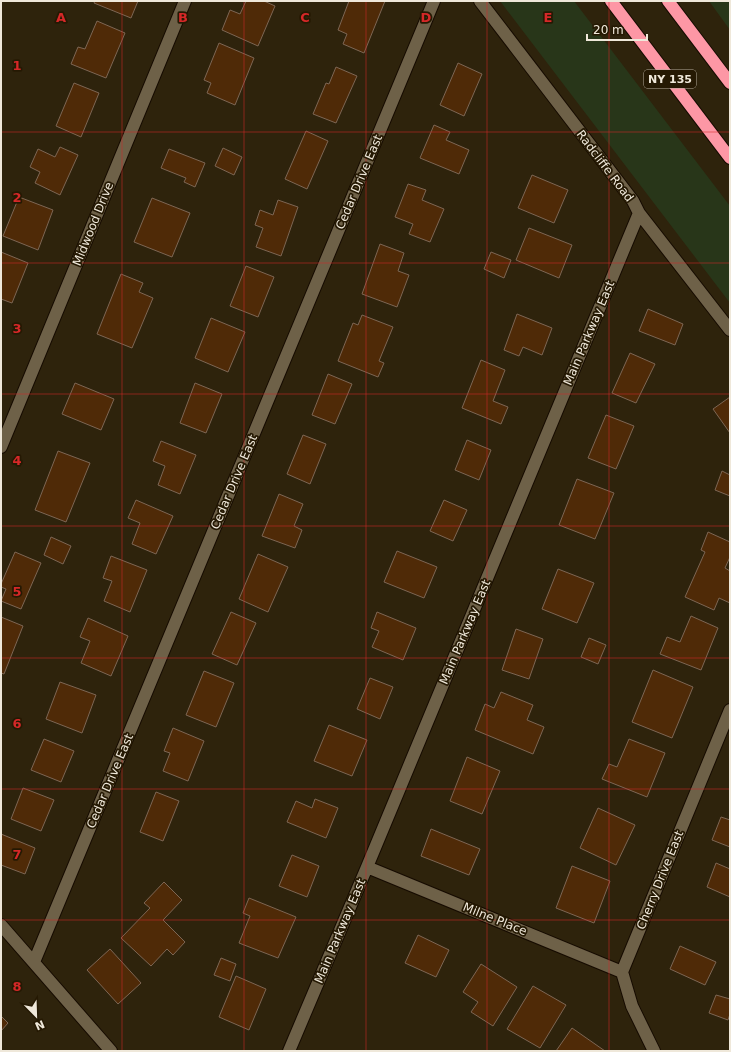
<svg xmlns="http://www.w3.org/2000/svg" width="731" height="1052" font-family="'DejaVu Sans',sans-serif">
  <rect width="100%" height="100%" fill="#2e230c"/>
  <!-- green -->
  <path fill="#283619" d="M500,1H574L730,206V303Z
    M709,1H730V30Z"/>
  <!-- building -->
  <path fill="#4f2a07" stroke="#7d6654" d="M95,1H138L131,18L94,3Z
    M246,1H264L275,6L258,46L222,30L230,10L240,14Z
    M349,1H385L364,53L343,44L347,34L338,30Z
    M97,21L125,33L106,78L71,64L78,47L85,49Z
    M219,43L254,58L235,105L207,93L211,83L204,80Z
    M458,63L482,74L464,116L440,105Z
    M336,67L357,76L336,123L313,114L326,83L329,84Z
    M74,83L99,93L81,137L56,126Z
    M434,125L450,132L446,140L469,150L459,174L420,158Z
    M306,131L328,141L307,189L285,179Z
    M60,147L78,155L60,195L35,183L40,172L30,167L38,149L55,157Z
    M223,148L242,157L234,175L215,166Z
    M169,149L205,163L195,187L184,182L186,178L161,168Z
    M532,175L568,190L554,223L518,208Z
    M408,184L426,190L422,200L444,209L430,242L409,234L413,224L395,217Z
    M19,197L53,210L38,250L3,236Z
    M152,198L190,213L172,257L134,242Z
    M278,200L298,207L281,256L256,247L263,228L255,225L260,210L273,215Z
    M529,228L572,245L559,278L516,260Z
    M380,244L404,253L398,271L409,275L397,307L362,294Z
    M1,252L28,263L12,303L1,299Z
    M491,252L511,260L504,278L484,269Z
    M246,266L274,277L258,317L230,306Z
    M121,274L143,283L139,292L153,298L132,348L97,334Z
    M648,309L683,324L675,345L639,331Z
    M517,314L552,328L542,355L523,347L519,356L504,350Z
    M362,315L393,327L379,361L384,363L378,377L338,361L353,323L358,325Z
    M211,318L245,332L228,372L195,358Z
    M630,353L655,364L636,403L612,393Z
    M481,360L505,370L493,401L508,407L501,424L462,408Z
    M328,374L352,384L335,424L312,415Z
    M75,383L114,399L101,430L62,414Z
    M195,383L222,394L206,433L180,423Z
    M730,397V433L713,409Z
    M606,415L634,426L616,469L588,458Z
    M303,435L326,444L310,484L287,474Z
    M467,440L491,450L479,480L455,470Z
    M161,441L196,455L180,494L158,485L165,466L153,461Z
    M58,451L90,463L66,522L35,510Z
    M722,471L730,475V496L715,490Z
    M577,479L614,493L595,539L559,525Z
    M279,494L303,504L294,526L302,530L295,548L262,536Z
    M136,500L173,516L156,554L132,544L140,523L128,518Z
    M444,500L467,510L453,541L430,531Z
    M708,532L730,542V557L725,568L730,571V603L719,598L714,610L685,597L705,552L701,550Z
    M51,537L71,546L63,564L44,555Z
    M397,551L437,567L424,598L384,582Z
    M15,552L41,563L21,609L1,601L6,589L1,587V584Z
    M258,554L288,567L268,612L239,599Z
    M111,556L147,570L130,612L104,601L112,581L103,578Z
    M558,569L594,583L577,623L542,609Z
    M231,612L256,623L237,665L212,654Z
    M377,612L416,628L403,660L372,647L379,631L371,628Z
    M691,616L718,628L701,670L660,654L667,637L680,642Z
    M1,617L23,626L4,674L1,673Z
    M88,618L128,636L111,676L81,663L90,641L80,637Z
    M516,629L543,639L529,679L502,670Z
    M589,638L606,645L598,664L581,657Z
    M653,670L693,687L672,738L632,722Z
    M204,671L234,683L216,727L186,715Z
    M370,678L393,687L380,719L357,709Z
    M60,682L96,695L82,733L46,719Z
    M501,692L533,705L527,720L544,727L533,754L475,730L485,704L494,708Z
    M329,725L367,740L352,776L314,761Z
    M173,728L204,741L188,781L163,771L170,753L164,751Z
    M44,739L74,751L61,782L31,770Z
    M629,739L665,753L647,797L602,779L609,764L617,767Z
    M467,757L500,771L482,814L450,801Z
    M23,788L54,800L41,831L11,819Z
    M156,792L179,801L163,841L140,832Z
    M315,799L338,808L326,838L287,822L296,801L312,808Z
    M598,808L635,825L616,865L580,848Z
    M721,817L730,820V847L712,840Z
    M431,829L480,849L469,875L421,856Z
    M1,834L35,848L25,874L1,865Z
    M292,855L319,866L307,897L279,886Z
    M716,863L730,869V897L707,887Z
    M572,866L610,881L594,923L556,908Z
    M164,882L182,900L163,920L185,942L173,955L167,949L151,966L121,938L150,908L144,903Z
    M249,898L296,917L278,958L239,943L250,916L243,913Z
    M418,935L449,950L436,977L405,963Z
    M680,946L716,962L705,985L670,969Z
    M110,949L141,983L118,1004L87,970Z
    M221,958L236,964L230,981L214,975Z
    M481,964L517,987L493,1026L471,1012L478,1002L463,992Z
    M236,976L266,989L249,1030L219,1017Z
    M533,986L566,1005L540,1048L507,1029Z
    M716,995L730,999V1014L728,1020L709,1013Z
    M1,1016L8,1023L1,1031Z
    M572,1028L605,1051H556Z"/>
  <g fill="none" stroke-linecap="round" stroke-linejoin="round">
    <!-- minor casing -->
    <g stroke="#160b00" stroke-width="14">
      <path id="minor" d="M480,1L633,201L639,213L730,330
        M1,447L185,1
        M367,867L622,972
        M1,925L111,1051
        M34,962L434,1
        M289,1051L367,867L639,213
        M654,1051L632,1006L622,972L730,710"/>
    </g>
    <!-- highway casing -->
    <g stroke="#160b00" stroke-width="14">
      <path id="highway" d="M611,1L730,158
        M668,1L730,83"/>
    </g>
    <!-- minor -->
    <use href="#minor" stroke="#6e6148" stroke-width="12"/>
    <!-- highway -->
    <use href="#highway" stroke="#fd97a5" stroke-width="12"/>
  </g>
  <!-- grid -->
  <path fill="none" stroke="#d62828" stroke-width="1" stroke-opacity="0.55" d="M122,1V1051M244,1V1051M366,1V1051M487,1V1051M609,1V1051M1,132H730M1,263H730M1,394H730M1,526H730M1,658H730M1,789H730M1,920H730"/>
  <g text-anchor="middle" stroke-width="3.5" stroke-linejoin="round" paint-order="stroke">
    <!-- shield labels -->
    <rect fill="#251903" stroke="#b2aa9a" stroke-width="1" x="644" y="70" width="52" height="18" rx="3"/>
    <g font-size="11" font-weight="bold" fill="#efe8da">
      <text x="670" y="83">NY 135</text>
    </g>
    <!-- street labels -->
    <g font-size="12" fill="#efe8da" stroke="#251903">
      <text transform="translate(605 166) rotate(53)" y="4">Radcliffe Road</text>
      <text transform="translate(359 182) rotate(-67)" y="4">Cedar Drive East</text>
      <text transform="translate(93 224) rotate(-68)" y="4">Midwood Drive</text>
      <text transform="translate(589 333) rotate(-67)" y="4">Main Parkway East</text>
      <text transform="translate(234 482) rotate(-67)" y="4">Cedar Drive East</text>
      <text transform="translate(465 632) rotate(-67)" y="4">Main Parkway East</text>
      <text transform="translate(110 781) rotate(-67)" y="4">Cedar Drive East</text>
      <text transform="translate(660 880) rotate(-68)" y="4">Cherry Drive East</text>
      <text transform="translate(495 919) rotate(22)" y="4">Milne Place</text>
      <text transform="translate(340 931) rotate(-67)" y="4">Main Parkway East</text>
    </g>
  </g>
  <g font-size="13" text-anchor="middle" font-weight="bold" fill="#d62828" stroke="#251903" stroke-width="3.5" stroke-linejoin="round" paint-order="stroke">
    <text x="61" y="22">A</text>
    <text x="183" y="22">B</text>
    <text x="305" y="22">C</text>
    <text x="426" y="22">D</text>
    <text x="548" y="22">E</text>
    <text x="17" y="70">1</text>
    <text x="17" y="202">2</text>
    <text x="17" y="333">3</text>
    <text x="17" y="465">4</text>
    <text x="17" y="596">5</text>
    <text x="17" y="728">6</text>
    <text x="17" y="859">7</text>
    <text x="17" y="991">8</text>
  </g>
  <!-- border -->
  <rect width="731" height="1052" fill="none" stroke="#efe8da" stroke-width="4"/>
  <!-- north arrow -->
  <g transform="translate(36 1016) rotate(157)" stroke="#251903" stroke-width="3" paint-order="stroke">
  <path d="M0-3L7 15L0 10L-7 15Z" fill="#efe8da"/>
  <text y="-6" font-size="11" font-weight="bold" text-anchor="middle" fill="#efe8da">N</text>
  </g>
  <!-- scale -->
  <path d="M587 34v6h60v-6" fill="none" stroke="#efe8da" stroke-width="2"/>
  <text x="593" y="34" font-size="12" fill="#efe8da" stroke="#251903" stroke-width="3" paint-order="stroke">20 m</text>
</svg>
